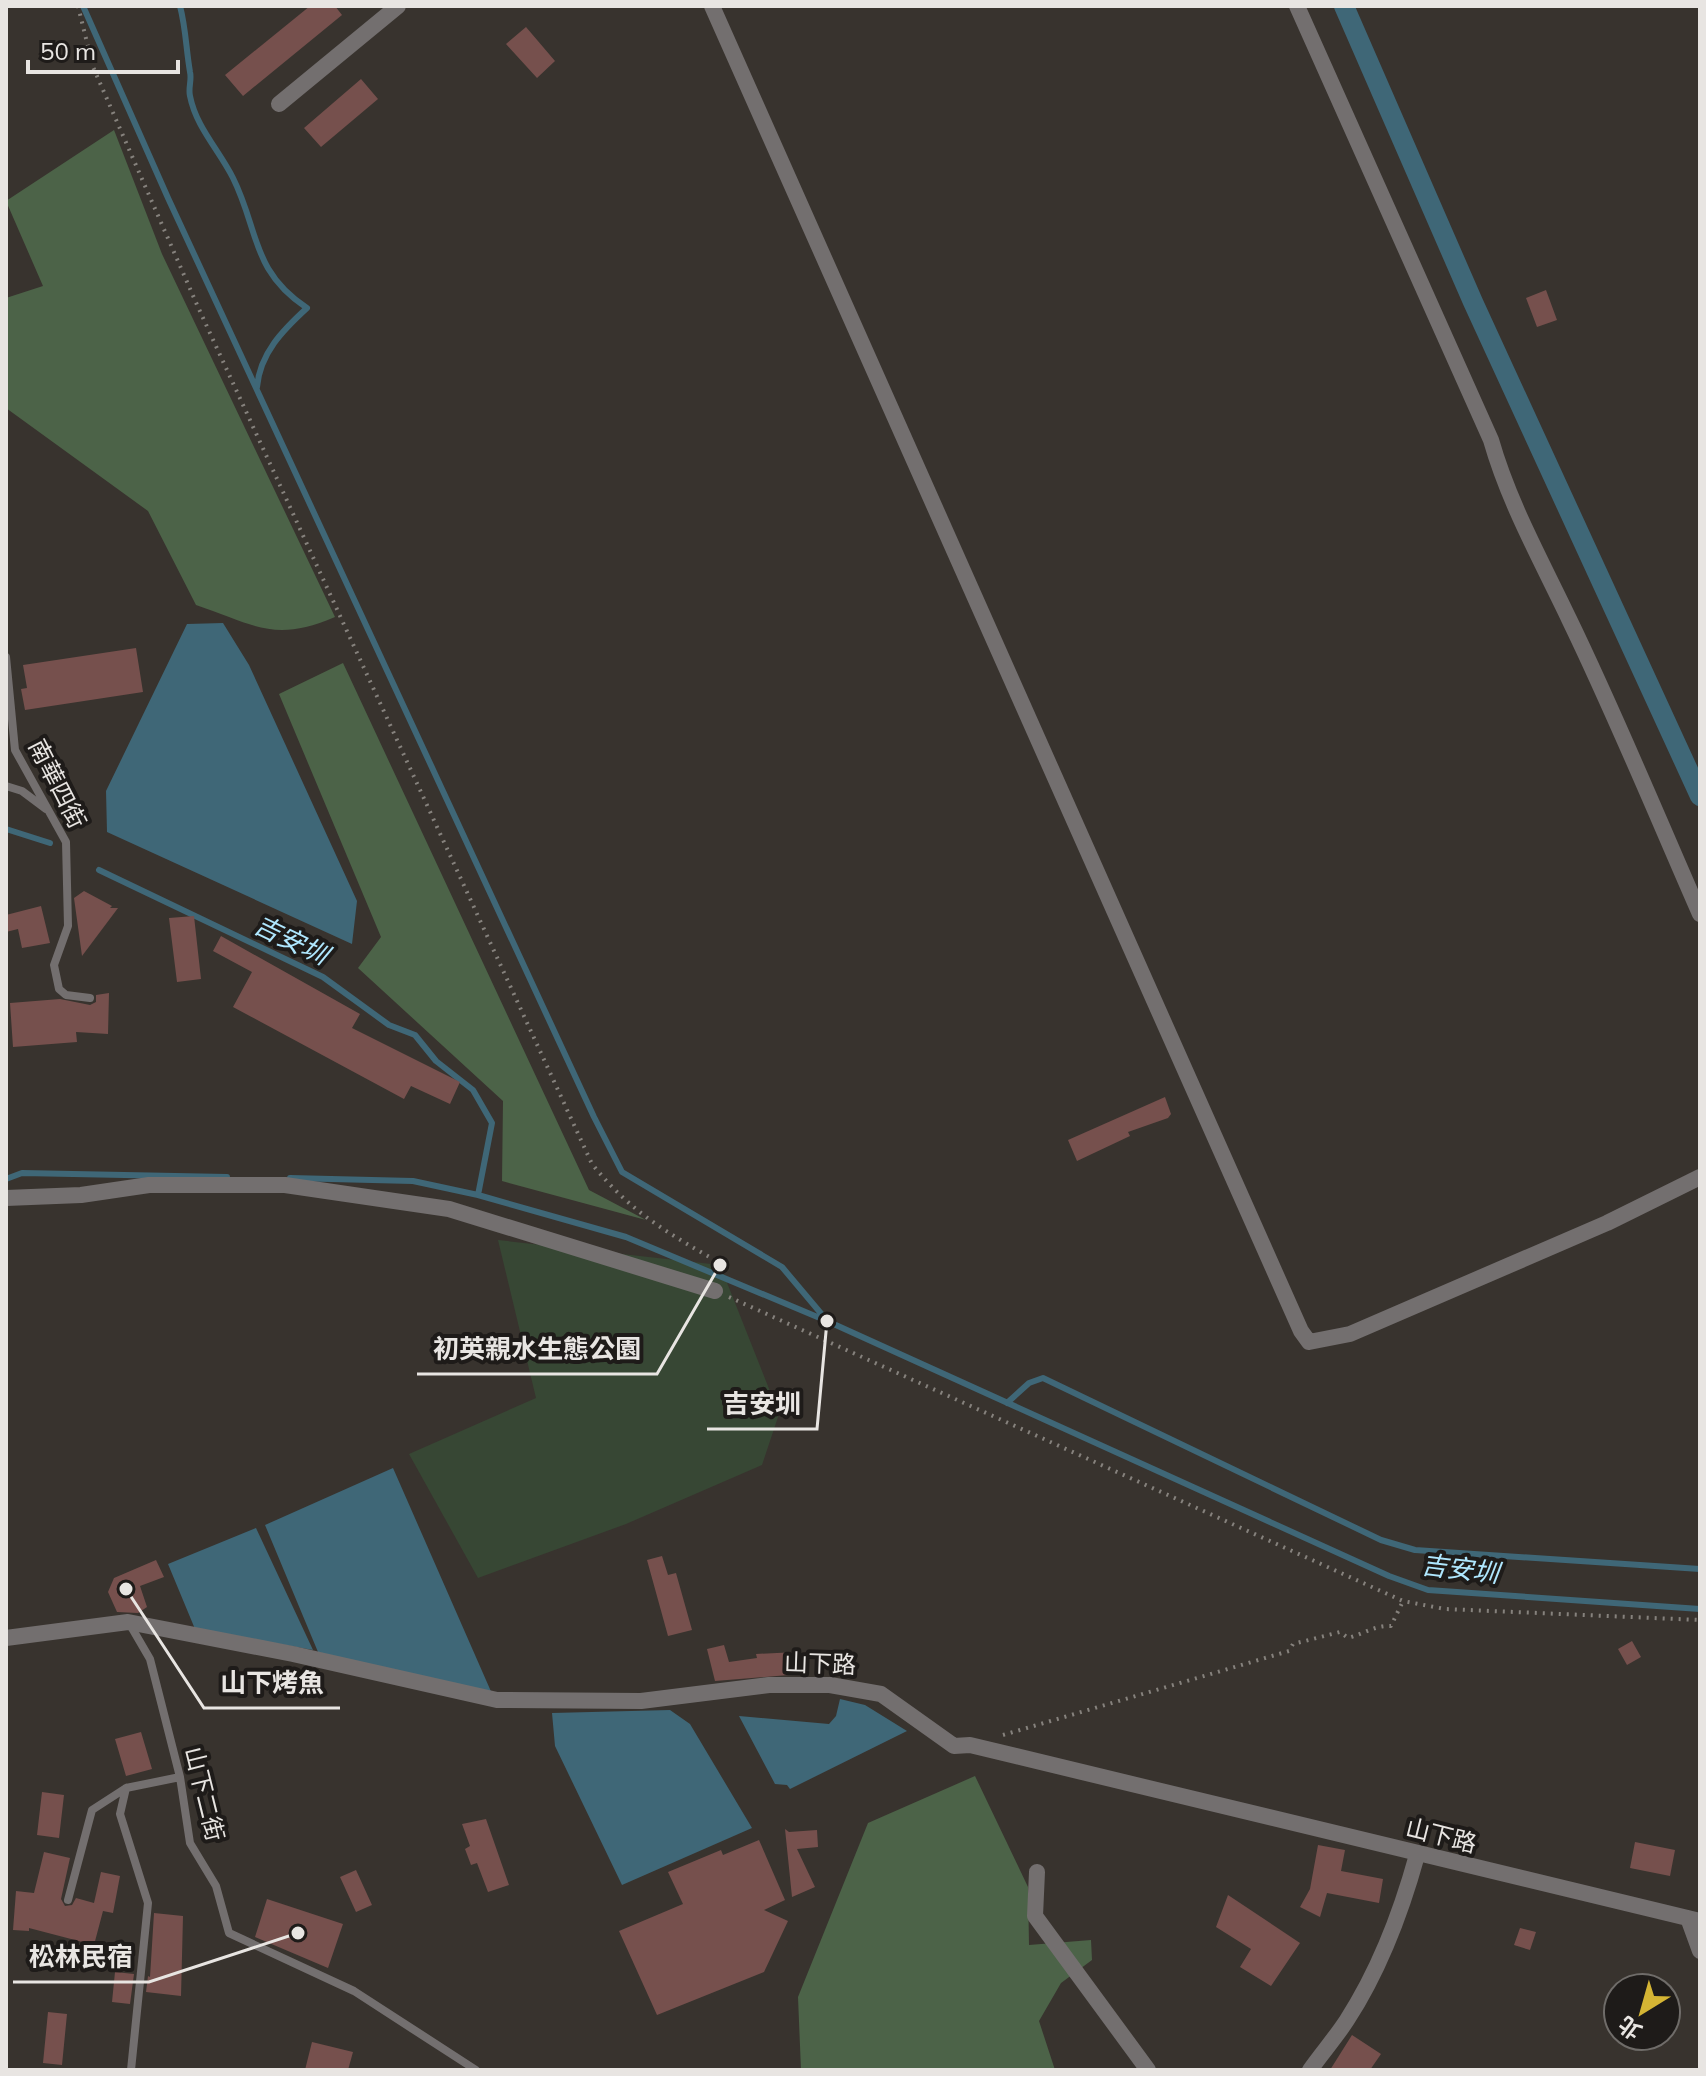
<svg xmlns="http://www.w3.org/2000/svg" width="1706" height="2076" font-family="Mulish,'Noto Sans TC',sans-serif">
  <rect width="100%" height="100%" fill="#38332e"/>
  <!-- green -->
  <path fill="#374734" d="M498,1240L720,1265L779,1414L762,1465L626,1524L478,1578L409,1454L536,1398Z"/>
  <!-- forest -->
  <path fill="#4c6348" d="M114,130L162,254L335,617C274,643 255,625 196,605L148,511L6,408V298L43,286L6,201Z
    M343,663L589,1190L646,1220L502,1181L503,1101L358,968L381,937L279,694Z
    M975,1776L1028,1887L1029,1945L1091,1940L1092,1960L1061,1983L1039,2021L1055,2070H801L798,1997L868,1823Z"/>
  <!-- water -->
  <path fill="#3f6777" d="M223,623L249,665L357,901L352,944L107,832L106,791L187,624Z
    M393,1468L493,1696L318,1652L265,1525Z
    M256,1528L313,1650L195,1629L168,1564Z
    M840,1699L865,1705L907,1731L790,1789L787,1785L775,1784L739,1716L829,1724L836,1716Z
    M670,1710L690,1724L752,1828L622,1885L555,1746L552,1713Z"/>
  <g fill="none" stroke-linecap="round" stroke-linejoin="round">
    <!-- stream -->
    <path stroke="#3f6777" stroke-width="6" d="M83,6L168,198L594,1117L622,1172L782,1267L824,1317
      M180,6C186,29 186,49 190,72C192,80 188,88 190,96C196,127 219,150 233,178C259,230 251,271 307,308C283,330 260,353 257,387
      M6,829L50,843
      M99,870L323,977L389,1025L415,1035L436,1061L473,1090L492,1123L478,1195
      M290,1178L413,1181L478,1195L626,1237L827,1321L1389,1576L1428,1590L1700,1609
      M6,1179L22,1173L227,1177
      M1007,1403L1029,1383L1043,1378L1381,1540L1415,1550L1700,1569"/>
    <!-- canal -->
    <path stroke="#3f6777" stroke-width="20" d="M1344,6L1473,302L1700,796"/>
  </g>
  <!-- building -->
  <path fill="#76504d" d="M310,6H335L342,15L243,96L225,75Z
    M526,27L555,61L537,78L506,44Z
    M361,79L378,99L321,147L304,128Z
    M1546,290L1557,320L1537,327L1526,298Z
    M136,648L143,692L25,710L21,689L27,688L23,665Z
    M84,891L112,906L110,908H118L82,956L74,898Z
    M41,906L50,943L22,948L18,929L6,932V915Z
    M194,916L201,979L177,982L169,918Z
    M221,936L360,1014L352,1028L460,1082L450,1104L411,1086L404,1099L233,1007L252,972L213,951Z
    M109,993L108,1034L76,1032L77,1042L13,1047L10,1003L60,999L90,1005L96,1002V995Z
    M1165,1097L1171,1114L1168,1118L1128,1132L1130,1136L1077,1161L1068,1140Z
    M662,1556L668,1575L676,1573L692,1630L668,1636L647,1560Z
    M156,1560L164,1577L140,1586L147,1607L138,1613L117,1612L108,1592L114,1578Z
    M1632,1641L1641,1657L1627,1665L1618,1649Z
    M724,1645L729,1662L757,1658L756,1654L797,1652L800,1674L715,1681L707,1649Z
    M141,1732L152,1769L126,1776L115,1739Z
    M42,1792L64,1795L59,1838L37,1835Z
    M486,1819L509,1885L488,1892L477,1863L471,1865L465,1849L470,1846L462,1824Z
    M785,1829L789,1832L817,1830L818,1847L797,1849L815,1887L792,1897Z
    M759,1840L785,1900L764,1910L788,1921L764,1972L657,2015L619,1931L683,1904L668,1872L721,1850L723,1855Z
    M1635,1842L1675,1850L1670,1876L1630,1868Z
    M1318,1845L1345,1850L1341,1871L1383,1879L1379,1903L1327,1893L1320,1917L1300,1907L1310,1889Z
    M44,1852L70,1858L61,1899L65,1906L72,1905L76,1898L94,1903L101,1872L120,1876L113,1913L103,1911L94,1945L29,1928V1931L13,1930L16,1891L34,1893Z
    M356,1870L372,1905L356,1912L340,1877Z
    M1228,1895L1300,1943L1271,1986L1240,1967L1251,1949L1216,1927Z
    M267,1899L343,1924L328,1968L255,1937Z
    M154,1913L183,1916L181,1996L146,1992L148,1976L150,1977Z
    M1520,1928L1536,1932L1530,1950L1514,1945Z
    M115,1972L134,1974L130,2004L112,2002Z
    M48,2012L67,2014L62,2065L43,2063Z
    M1352,2035L1381,2054L1370,2070H1330Z
    M312,2042L353,2052L348,2070H305Z"/>
  <g fill="none" stroke-linecap="round" stroke-linejoin="round">
    <!-- path -->
    <path stroke="#86827d" stroke-width="4" stroke-dasharray="2 6" stroke-linecap="butt" d="M78,6L93,67L198,307L592,1164C633,1215 670,1234 725,1266L722,1274
      M729,1297L1403,1601L1445,1609L1700,1620
      M1003,1735L1289,1651L1293,1644L1340,1632L1348,1638C1364,1634 1375,1625 1391,1626L1403,1601"/>
    <!-- service -->
    <path stroke="#736f6f" stroke-width="8" d="M6,657L15,750L66,842L68,926L54,965L59,989L66,995L90,998
      M6,786L22,791L46,809
      M129,1623L150,1659L180,1777L190,1843L216,1886L229,1933L354,1991L476,2070
      M68,1900L92,1810L126,1788
      M131,2070L148,1903L120,1814L126,1788L180,1777"/>
    <!-- minor -->
    <path stroke="#736f6f" stroke-width="16" d="M712,6L1301,1331L1309,1342L1350,1334L1607,1223L1700,1177
      M1297,6L1491,440C1509,503 1541,560 1569,619C1616,716 1657,816 1700,914
      M279,104L398,6
      M6,1198L81,1195L149,1185H285L449,1209L715,1291
      M6,1638L128,1622L293,1654L497,1700L641,1701L769,1685H830L881,1694L954,1746L970,1745L1700,1921
      M1037,1872L1035,1916L1148,2070
      M1688,1918L1700,1951
      M1310,2070C1322,2053 1336,2037 1347,2020C1380,1969 1401,1913 1417,1855"/>
  </g>
  <g text-anchor="middle" stroke-width="8" stroke-linejoin="round" paint-order="stroke">
    <!-- street labels -->
    <g font-size="24" fill="#e8e5e2" stroke="#1e1b19">
      <text transform="translate(57 784) rotate(63)" y="8">南華四街</text>
      <text transform="translate(820 1664) rotate(2)" y="8">山下路</text>
      <text transform="translate(204 1794) rotate(76)" y="8">山下二街</text>
      <text transform="translate(1441 1836) rotate(14)" y="8">山下路</text>
    </g>
    <!-- water labels -->
    <g font-size="26" font-style="italic" fill="#afe7fe" stroke="#1e1b19">
      <text transform="translate(291 940) rotate(26)" y="9">吉安圳</text>
      <text transform="translate(1460 1569) rotate(7)" y="9">吉安圳</text>
    </g>
  </g>
  <!-- callouts -->
  <path fill="none" stroke="#e8e5e2" stroke-width="3" d="M720 1265L657 1374H417M827 1321L817 1429H707M126 1589L204 1708H340M298 1933L149 1982H13"/>
  <g fill="#e8e5e2" stroke="#1e1b19" stroke-width="3">
    <circle cx="720" cy="1265" r="8"/>
    <circle cx="827" cy="1321" r="8"/>
    <circle cx="126" cy="1589" r="8"/>
    <circle cx="298" cy="1933" r="8"/>
  </g>
  <g font-size="26" text-anchor="middle" font-weight="bold" fill="#e8e5e2" stroke="#1e1b19" stroke-width="8" stroke-linejoin="round" paint-order="stroke">
    <text x="537" y="1358">初英親水生態公園</text>
    <text x="762" y="1413">吉安圳</text>
    <text x="272" y="1692">山下烤魚</text>
    <text x="81" y="1966">松林民宿</text>
  </g>
  <!-- border -->
  <rect width="1706" height="2076" fill="none" stroke="#e8e5e2" stroke-width="16"/>
  <!-- north arrow -->
  <g transform="translate(1642 2012) rotate(217)"><circle r="38" fill="#1e1b19" stroke="#6f6c69" stroke-width="2"/>
  <path d="M0-6L14 30L0 20L-14 30Z" fill="#d5b534"/>
  <text y="-12" font-size="22" font-weight="bold" text-anchor="middle" fill="#e8e5e2">北</text>
  </g>
  <!-- scale -->
  <path d="M28 60v12h150v-12" fill="none" stroke="#e8e5e2" stroke-width="4"/>
  <text x="40" y="60" font-size="24" fill="#e8e5e2" stroke="#1e1b19" stroke-width="6" paint-order="stroke">50 m</text>
</svg>
